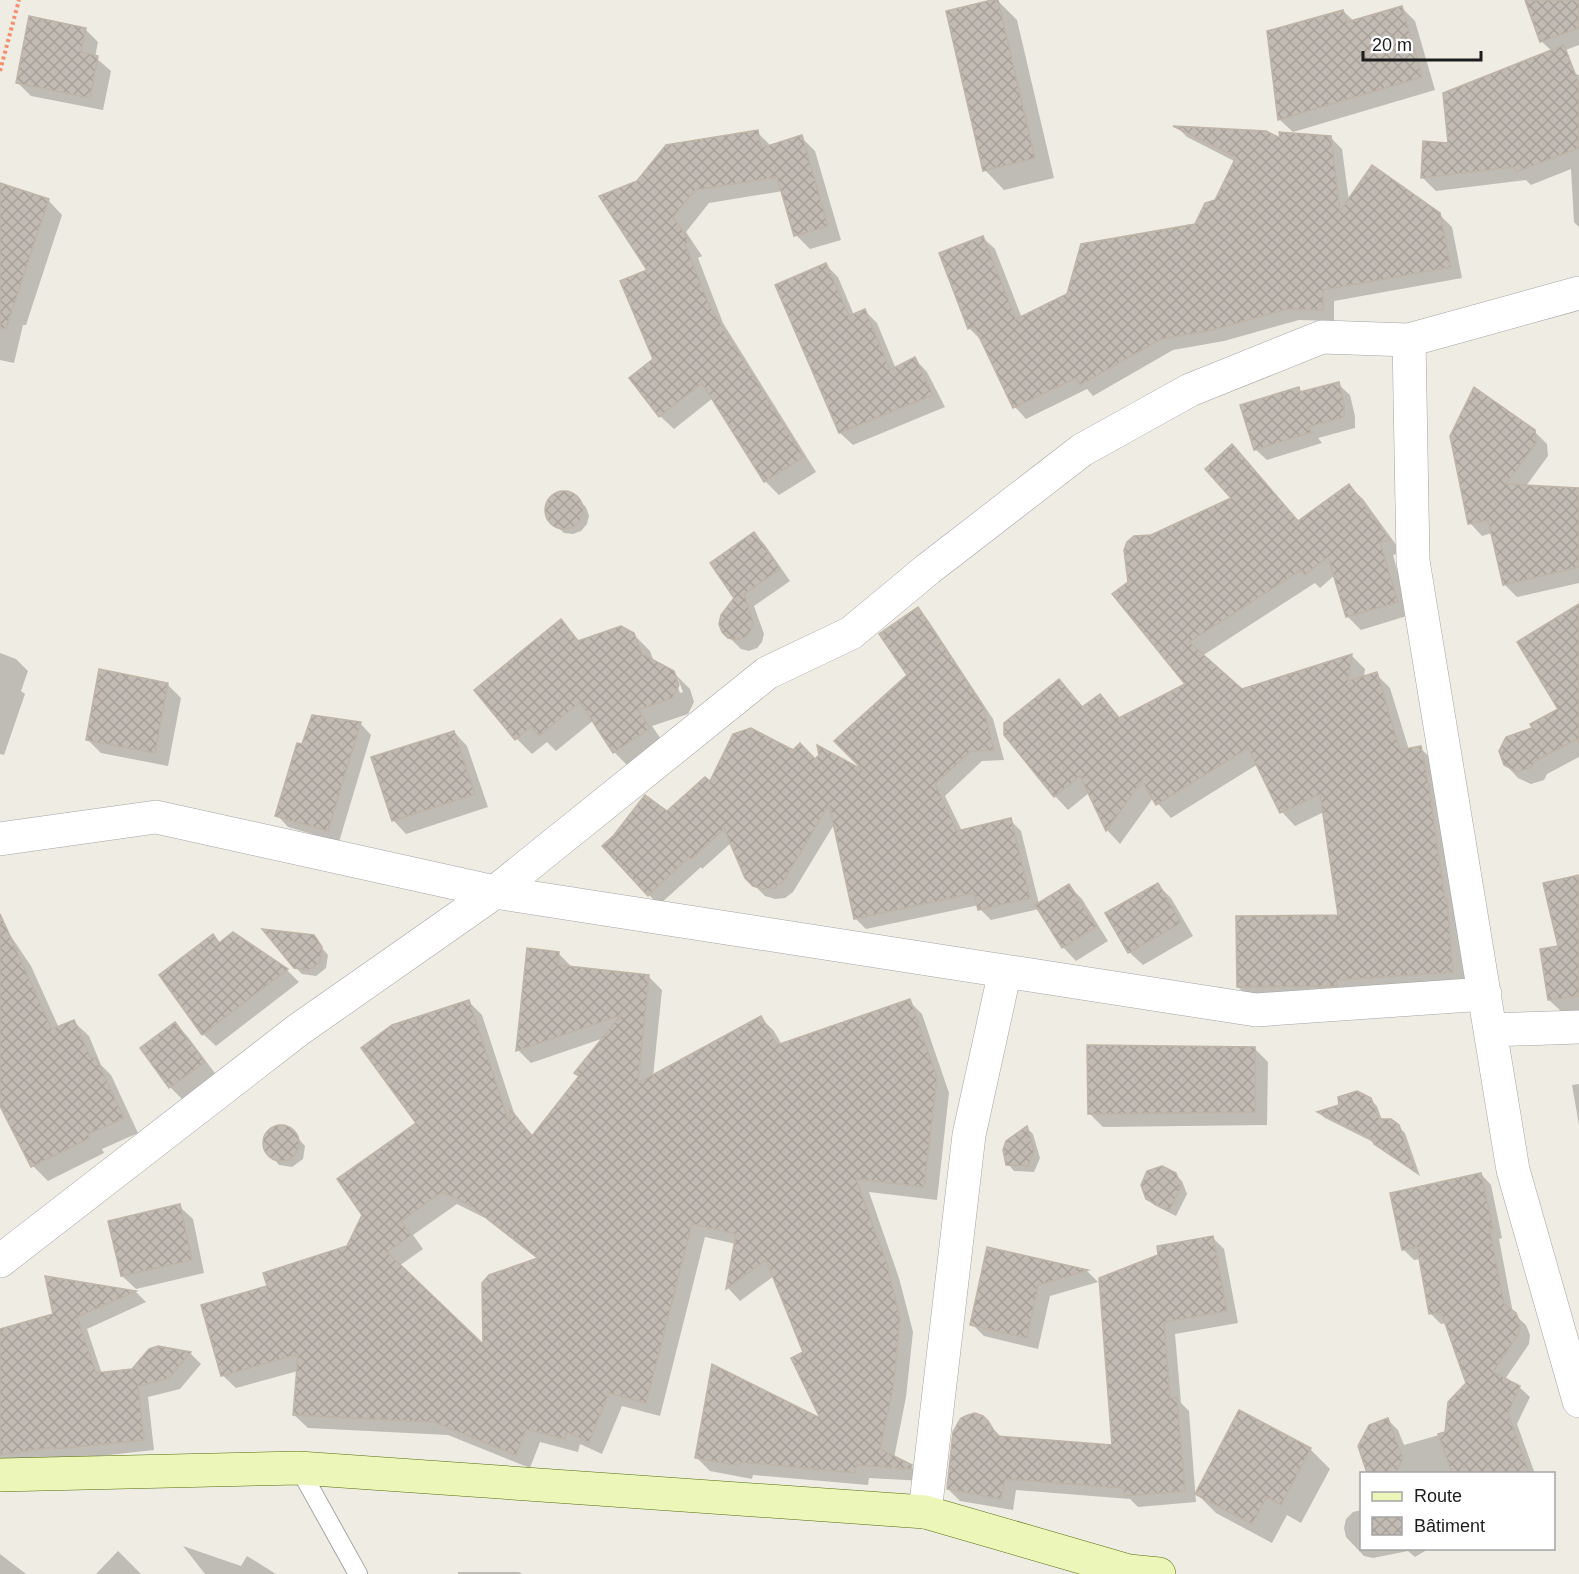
<svg xmlns="http://www.w3.org/2000/svg" width="1579" height="1574" font-family="Helvetica,sans-serif">
  <defs>
    <pattern id="building-cross-hatch" width="8" height="8" patternUnits="userSpaceOnUse" patternTransform="scale(1.5)"><rect width="8" height="8" fill="#c2bbb3"/><path d="M0 0l8 8M0 8l8-8" fill="none" stroke="#a6a09a"/></pattern>
  </defs>
  <rect width="100%" height="100%" fill="#eeece3"/>
  <!-- shadow -->
  <path fill="#0003" fill-rule="evenodd" d="M997,0L1017,20L1054,178L1004,190L985,170Z
    M1527,0H1579V45L1555,54L1541,41Z
    M1402,8L1415,21L1435,90L1293,132L1279,119L1343,11L1354,21Z
    M85,29L98,42L95,57L111,71L103,110L31,96L17,82Z
    M1531,60L1579,75V227L1574,222L1571,169L1531,185L1526,180L1436,191L1422,177L1450,144Z
    M1177,127L1282,141L1330,137L1342,149L1349,201L1439,214L1452,227L1462,278L1334,301V321L1299,320L1224,341L1173,350L1093,396L1087,389L1026,419L1015,407L981,340L969,328L983,238L995,249L1022,318L1196,225L1216,201L1236,162L1187,137Z
    M757,132L771,146L801,137L815,151L841,240L810,249L796,235L783,191L709,203L686,232L702,256L698,258L723,323L816,472L779,495L765,481L713,398L674,429L660,416L649,270L601,197Z
    M0,184L48,200L62,215L26,325H23L14,363L0,360Z
    M825,264L838,277L854,315L865,311L877,323L896,369L915,359L927,372L945,407L853,445L840,433L777,286Z
    M1338,384L1350,395L1355,416V428L1318,438L1322,443L1267,460L1255,449L1298,389L1302,393Z
    M1534,431L1547,444L1548,456L1526,486L1579,490V583L1517,597L1505,585L1492,533L1482,536L1470,523Z
    M1245,460L1299,522L1349,486L1363,499L1402,553L1393,555L1410,615L1361,630L1347,616L1335,575L1320,588L1315,583L1202,656L1241,691L1352,656L1365,669L1364,678L1376,674L1390,688L1409,750L1420,748L1434,761L1457,912L1466,985L1252,1001L1238,987L1340,916L1324,812L1295,826L1282,812L1258,764L1171,818L1153,798L1120,844L1107,830L1089,793L1068,810L1055,796L1059,681L1084,708L1100,696L1121,719L1187,684L1129,583L1151,536L1234,498Z
    M563,493L572,494L586,507L589,516L587,524L581,531L573,534L564,533L550,520L547,512L548,503L554,496Z
    M754,533L765,545L790,581L754,606L764,634L762,642L757,648L749,651L741,649L723,631L736,598Z
    M1579,606V757L1547,774L1544,780L1531,784L1518,778L1505,764L1535,729L1560,710Z
    M918,609L928,620L993,719L1004,760L982,761L945,796L962,831L1010,820L1021,831L1039,904L1069,886L1082,899L1108,941L1076,961L1063,947L1039,909L991,920L980,909L979,905L866,929L855,918L835,823L793,892L785,898L775,899L765,896L746,877L731,843L702,869L701,867L659,905L649,895L667,813L711,784L815,761L868,774L909,675Z
    M561,621L580,642L633,634L650,651L654,662L673,672L690,689L694,702L688,714L652,726L665,745L630,768L614,752L594,720L556,751L547,742L532,754L516,738ZM675,679H678L683,692L680,693Z
    M0,653L16,659L28,671L21,691L25,694L4,755L0,754Z
    M167,684L181,698L168,766L101,753L88,740Z
    M360,723L371,735L339,842L288,827L277,815L303,746Z
    M454,732L467,746L488,807L406,834L393,820Z
    M1579,877V1010L1562,1012L1549,1000L1560,947Z
    M1158,885L1171,898L1193,936L1143,965L1129,952Z
    M0,920L31,966L59,1028L73,1021L89,1036L101,1065L111,1075L138,1133L102,1149L104,1153L48,1181L33,1166L0,1104Z
    M212,936L220,944L287,970L299,982L216,1046L203,1034Z
    M313,937L328,955L326,968L316,976L302,974L295,967Z
    M558,953L572,967L649,977L662,990L653,1077L761,1018L774,1031L782,1045L909,1001L922,1014L949,1093L937,1200L869,1192L899,1278L913,1332L906,1397L894,1458L911,1466L924,1481L869,1478L868,1485L753,1475L752,1479L710,1471L697,1458L823,1422L805,1352L774,1276L740,1301L728,1288L736,1244L705,1237L660,1416L622,1406L602,1454L580,1444L578,1452L540,1442L530,1468L448,1435L308,1428L294,1415L298,1371L236,1388L222,1375L269,1287L348,1248L418,1123L469,1002L482,1015L515,1116L533,1137L580,1077L604,1038L531,1063L518,1050ZM457,1204L485,1218L539,1260L484,1347L399,1266L423,1249L413,1235Z
    M175,1024L188,1037L217,1076L183,1100L170,1087Z
    M1255,1049L1268,1062L1267,1125L1103,1127L1090,1114Z
    M1579,1084V1125L1572,1085Z
    M1370,1099L1377,1106L1382,1120L1398,1126L1405,1133L1420,1176L1382,1150L1375,1143L1325,1118L1319,1113Z
    M276,1127L290,1129L305,1146L303,1159L292,1167L279,1165L264,1147L266,1135Z
    M1027,1128L1033,1134L1040,1158L1034,1172L1014,1171L1008,1164Z
    M1175,1174L1182,1181L1187,1194L1176,1216L1154,1205L1147,1199Z
    M1481,1174L1491,1185L1502,1238L1499,1239L1513,1313L1526,1325L1530,1335L1529,1344L1505,1379L1519,1387L1530,1397L1517,1424L1535,1474H1369L1359,1447L1388,1420L1398,1430L1404,1445L1446,1433L1467,1384L1446,1323L1441,1324L1431,1314L1421,1259L1414,1260L1404,1250L1392,1194Z
    M179,1206L193,1219L204,1273L136,1289L122,1276Z
    M1212,1237L1224,1249L1238,1323L1175,1334L1181,1403L1189,1411L1196,1502L1138,1507L1130,1499L1016,1490L1013,1510L960,1501L948,1489L987,1422L1002,1438L1114,1447L1101,1279Z
    M988,1249L1087,1271L1098,1282L1050,1296L1038,1349L984,1336L972,1324Z
    M47,1278L136,1292L146,1302L87,1329L102,1374L133,1370L158,1347L190,1353L201,1364L180,1389L148,1397L154,1450L0,1467V1331L55,1315Z
    M1310,1449L1330,1469L1301,1523L1287,1515L1272,1543L1216,1513L1196,1493Z
    M1362,1510V1548H1430L1415,1557L1408,1551L1373,1558L1364,1556L1346,1537L1344,1528L1346,1519L1353,1512Z
    M183,1546L241,1566L247,1556L276,1574H205Z
    M118,1551L141,1574H96Z
    M0,1554L26,1574H0Z
    M458,1572H519L522,1574H458Z"/>
  <!-- building -->
  <path fill="url(#building-cross-hatch)" stroke="#bfb4a6" stroke-width="1.5" fill-rule="evenodd" d="M992,0H998L1035,158L983,171L946,11Z
    M1525,0H1579V28L1540,42Z
    M1402,6L1422,77L1278,120L1267,31L1343,10L1347,22Z
    M29,16L86,28L81,52L98,56L90,98L16,83Z
    M1564,45L1579,84V148L1516,172L1514,167L1421,178L1423,141L1448,143L1443,93Z
    M1173,126L1266,131L1280,138L1279,132L1331,136L1340,211L1372,165L1440,213L1451,267L1323,290V310L1287,309L1212,330L1161,339L1080,385L1076,378L1013,408L974,326L968,329L939,253L983,236L1016,319L1067,294L1081,244L1195,224L1205,203L1215,200L1236,157Z
    M758,130L761,148L802,135L828,226L794,236L777,177L695,190L673,217L690,241L685,244L710,307L804,457L764,482L702,383L659,417L629,378L653,359L620,281L647,270L599,196L637,181L666,145Z
    M0,183L49,199L6,329L0,328Z
    M826,263L849,316L865,309L890,370L915,357L933,395L839,433L775,285Z
    M1339,382L1344,404V417L1308,427L1312,432L1254,450L1240,405L1299,387L1300,392Z
    M1474,387L1535,430L1536,443L1506,484L1579,488V567L1503,585L1488,520L1468,524L1450,436Z
    M1232,444L1298,521L1349,484L1390,540L1380,542L1398,602L1346,617L1328,557L1305,575L1301,570L1189,642L1242,689L1352,654L1348,681L1377,672L1400,750L1421,746L1429,787L1445,899H1447L1453,972L1337,980V986L1237,987L1236,916L1338,915L1320,794L1280,813L1248,748L1156,805L1142,781L1106,831L1080,776L1054,797L1004,735V723L1059,679L1082,707L1100,694L1119,718L1185,684L1112,594L1128,582L1124,550L1127,542L1134,536L1151,535L1231,498L1205,469Z
    M545 510a19 19 0 1 1 38 0a19 19 0 1 1-38 0Z
    M754,532L780,569L744,594L753,622L751,630L745,637L737,640L728,638L722,632L719,624L721,615L734,598L710,563Z
    M1579,604V743L1577,739L1535,761L1532,767L1517,772L1504,765L1499,751L1506,737L1532,728L1530,724L1558,709L1517,642Z
    M918,607L983,706L994,750L971,751L935,784L957,831L1011,818L1030,898L978,910L974,893L854,919L829,804L783,882L774,888L763,889L753,886L745,878L724,829L691,859L689,857L648,896L602,846L614,835L645,795L667,811L705,777L710,781L733,734L751,728L793,750L800,743L815,759L819,755L817,745L863,770L834,741L907,675L879,634Z
    M561,619L578,641L621,626L634,633L642,654L674,671L679,685L672,698L638,710L650,728L613,753L580,702L539,736L531,726L515,740L474,690Z
    M99,669L168,683L155,753L86,740Z
    M312,715L361,722L328,831L275,816L297,743L302,744Z
    M454,731L475,794L392,821L371,757Z
    M1579,875V996L1548,1000L1540,949L1558,946L1543,883Z
    M1158,883L1181,923L1128,953L1105,913Z
    M1069,884L1096,927L1062,948L1035,905Z
    M0,914L52,1029L74,1020L91,1058H96L124,1118L88,1134L90,1138L31,1167L0,1106Z
    M262,929L314,935L322,947L320,962L309,970L294,968Z
    M233,932L288,969L202,1035L159,975L213,934L219,943Z
    M527,948L559,952L558,965L649,975L638,1083L761,1016L777,1045L910,999L937,1078L924,1187L856,1179L887,1264L900,1318L894,1383L880,1449L912,1465L911,1469L856,1465L855,1473L740,1462L739,1466L695,1458L712,1364L820,1418L791,1358L803,1352L766,1260L726,1289L736,1234L692,1224L646,1403L609,1393L589,1442L567,1432L565,1439L526,1429L516,1455L434,1422L293,1415L298,1354L221,1376L201,1305L267,1286L263,1273L347,1246L362,1215L337,1179L416,1123L361,1048L392,1025L469,1000L509,1122L510,1109L532,1136L579,1076L574,1073L621,1015L516,1051ZM442,1192L470,1205L538,1258L489,1275L482,1283L483,1344L387,1252L411,1235L401,1221Z
    M175,1022L205,1062L169,1088L140,1048Z
    M1087,1045L1255,1047V1112L1088,1114Z
    M1357,1091L1371,1098L1379,1119H1391L1399,1125L1416,1172L1374,1144L1372,1139L1317,1112L1339,1105L1338,1097Z
    M263 1143a18 18 0 1 1 36 0a18 18 0 1 1-36 0Z
    M1027,1126L1034,1151L1028,1166L1006,1165L1003,1150L1006,1141Z
    M1162,1166L1176,1173L1181,1187L1169,1211L1146,1199L1141,1185L1147,1171Z
    M1481,1173L1493,1228L1490,1229L1504,1304L1516,1313L1520,1323L1519,1333L1493,1372L1520,1386L1508,1413L1529,1473H1452L1438,1434L1445,1432L1448,1402L1466,1383L1441,1312L1429,1314L1417,1247L1402,1250L1390,1193Z
    M180,1204L192,1260L121,1276L108,1221Z
    M1213,1236L1227,1311L1164,1322L1170,1398H1177L1185,1491L1124,1496V1488L1005,1479L1001,1499L947,1489L953,1432L961,1418L968,1415L975,1413L983,1416L988,1421L997,1436L1112,1445L1099,1278L1158,1255L1157,1246Z
    M987,1247L1088,1270L1038,1285L1027,1338L970,1325Z
    M45,1276L136,1291L77,1317L96,1373L132,1369L149,1349L158,1346L191,1352L169,1378L138,1386L144,1440L55,1449L54,1447L0,1455V1329L53,1314Z
    M1239,1410L1311,1448L1281,1505L1267,1497L1252,1524L1195,1494Z
    M1388,1418L1403,1459L1396,1473H1367L1358,1446L1369,1425Z"/>
  <g fill="none" stroke-linecap="round" stroke-linejoin="round">
    <!-- lane casing -->
    <g stroke="#a4a4a4" stroke-width="20">
      <path id="lane" d="M299,1468L358,1574"/>
    </g>
    <!-- street casing -->
    <g stroke="#a4a4a4" stroke-width="34">
      <path id="street" d="M1409,340L1413,561L1513,1170L1579,1401
        M0,839L156,817L495,892L1256,1010L1485,994
        M1491,1030L1579,1027
        M0,1261L298,1030L495,892L767,673L851,633L928,569L1082,450L1190,390L1322,337L1409,340L1579,293
        M925,1512L969,1135L1005,971"/>
    </g>
    <!-- secondary casing -->
    <g stroke="#556e09" stroke-width="34">
      <path id="secondary" d="M0,1475L299,1468L925,1512L1129,1571L1159,1574"/>
    </g>
    <!-- path -->
    <path stroke="#f48e6e" stroke-width="4" stroke-dasharray="3 3" stroke-linecap="butt" d="M0,71L19,0"/>
    <!-- lane -->
    <use href="#lane" stroke="#fff" stroke-width="18"/>
    <!-- street -->
    <use href="#street" stroke="#fff" stroke-width="33"/>
    <!-- secondary -->
    <use href="#secondary" stroke="#ebf6b8" stroke-width="33"/>
  </g>
  <!-- legend -->
  <rect x="1360" y="1472" width="195" height="78" fill="#ffffff" stroke="#a5a5a5" stroke-width="1.5"/>
  <rect x="1372" y="1492" width="30" height="9" fill="#ebf6b8" stroke="#a5a5a5" stroke-width="1.5"/>
  <text x="1414" y="1502" font-size="18" fill="#1d1d1d">Route</text>
  <rect x="1372" y="1517" width="30" height="18" fill="url(#building-cross-hatch)" stroke="#a5a5a5" stroke-width="1.5"/>
  <text x="1414" y="1532" font-size="18" fill="#1d1d1d">Bâtiment</text>
  <!-- scale -->
  <path d="M1363 51v9h118v-9" fill="none" stroke="#1d1d1d" stroke-width="3"/>
  <text x="1372" y="51" font-size="18" fill="#1d1d1d" stroke="#ffffff" stroke-width="4.5" paint-order="stroke">20 m</text>
</svg>
